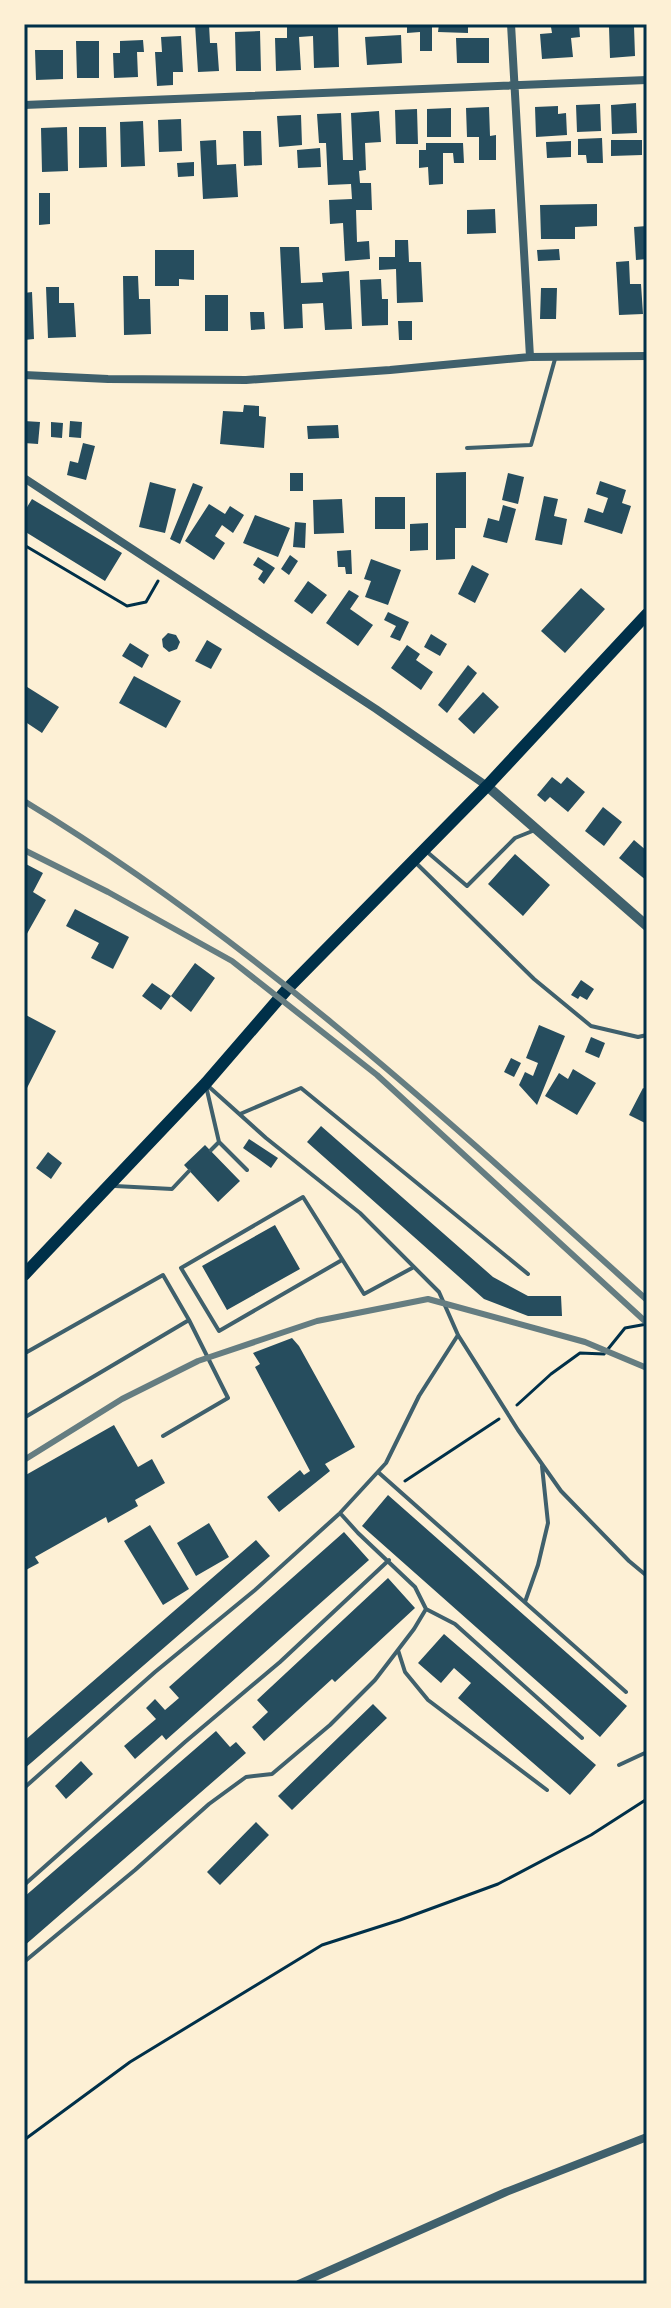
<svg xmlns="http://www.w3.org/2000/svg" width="671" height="2308" font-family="'Fira Sans',sans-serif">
  <rect width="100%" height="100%" fill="#fdf0d5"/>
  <!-- building -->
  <path fill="#264d5e" d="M195,24H209L210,43H217L219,71L198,72Z
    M287,24H347V27H338L339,67L314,68L313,36L299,37L301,70L276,71L275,38H287Z
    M407,24H432V51H420V32L407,33Z
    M439,24H468V33L438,32Z
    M564,24H579L580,37L571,38L573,57L542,59L540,34L552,33L551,27L565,26Z
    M634,26L635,56L610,58L609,27Z
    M260,31L261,71H236L235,32Z
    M401,35L402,63L367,65L365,37Z
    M181,36L183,72H173V85L157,86L155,52H162L161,37Z
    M456,38H489V63H457Z
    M143,40L144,52H137L138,77L114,78L113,53H120V41Z
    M76,41H99V78H77Z
    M35,50H63V79L36,80Z
    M636,103L637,133L612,134L611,105Z
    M600,104L601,131L577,132L576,105Z
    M558,106V114L566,113L567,135L536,137L535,107Z
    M489,107L490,136L496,135V160H479V137H467L466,108Z
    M451,108V137H427V109Z
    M417,109L418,144H396L395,110Z
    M379,111L381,142L365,143L366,170L359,171L360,183H371L372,210H356L357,242L369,241L370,259L345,261L343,223L330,224L329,200L352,199L351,184L328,185L326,143H319L317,114L341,113L343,160H353L351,113Z
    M301,115L302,145L279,147L277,116Z
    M181,119L182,151L159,152L158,120Z
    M143,121L145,166L121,167L120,122Z
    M67,127L68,171L42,172L41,128Z
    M79,127H106L107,167L79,168Z
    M243,131H261L262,165L244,166Z
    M602,138L603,163H587L586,155H578V139Z
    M216,140L217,165L236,164L238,197L203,199L200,141Z
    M611,140H642V155L611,156Z
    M571,141V157L547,158L546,142Z
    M426,143H463L464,163H454L453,153H443V184L429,185L428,167L419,168V150H426Z
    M320,148L321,167L298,168L297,150Z
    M194,162V176L178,177L177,163Z
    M39,193H50V224L39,225Z
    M597,204V226L575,227V239H541L540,205Z
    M495,209L496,233L467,234V210Z
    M647,226V259L636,260L634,227Z
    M395,240H408L409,262H421L423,302L397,303L396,269L379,270V257H395Z
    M280,247H299L301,283L323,282L322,273L349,271L352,329L325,330L323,303L302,304L303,328L284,329Z
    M559,249L560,260L538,261L537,250Z
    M155,250H194V280L179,279V286H155Z
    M629,261L630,284H641L643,314L619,315L616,262Z
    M123,276H138L139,299H150L151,334L124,335Z
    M381,279L382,299H388V325L362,326L360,280Z
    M46,287H59V303H74L76,337L48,338Z
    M541,288H557L556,319H540Z
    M32,292L34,339L24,340V293Z
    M205,295H228V331H205Z
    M250,312H264L265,329L251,330Z
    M398,321H412V340H399Z
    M244,405L259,406V416L266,417L264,448L220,444L223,411L243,412Z
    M24,421L40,422L38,444L24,443Z
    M70,421L82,422L81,438L69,437Z
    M51,422L63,423L62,438L51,437Z
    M338,425L339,438L308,439L307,426Z
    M83,443L95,446L86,480L67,475L70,461L78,463Z
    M466,472V528H455V559L436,560V473Z
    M290,473H303V491H290Z
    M508,473L524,477L518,504L502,500Z
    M600,481L626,490L622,503L631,506L622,534L584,522L588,508L603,513L608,498L596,494Z
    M150,482L176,489L165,533L139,527Z
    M193,483L203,487L180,544L170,539Z
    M544,496L558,499L554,516L567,519L562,545L535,540Z
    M375,497H405V529H375Z
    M32,499L122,553L105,581L24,531V512Z
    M342,499L344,533L314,534L313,500Z
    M209,504L225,514L230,506L244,515L233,533L222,525L215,536L225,543L214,560L185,541Z
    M503,505L516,509L507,543L483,537L488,518L499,521Z
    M255,515L290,528L278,557L243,543Z
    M295,522L306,523L305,548L293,547Z
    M428,523V550L410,551V524Z
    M351,550L352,574H346L345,567H338L337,551Z
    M290,555L298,561L289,575L281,569Z
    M258,557L275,568L264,584L258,579L263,571L253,565Z
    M371,559L401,570L388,605L365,597L371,581L364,579Z
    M472,565L489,574L475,603L458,594Z
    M308,581L327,595L312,614L294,601Z
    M581,588L605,609L565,653L541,631Z
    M349,590L359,596L350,609L373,625L358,646L326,623Z
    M388,612L409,622L400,641L390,637L396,626L384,620Z
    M168,633L176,635L180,642L177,649L169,652L163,647L162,639Z
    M431,634L447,644L440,656L424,647Z
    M207,640L222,649L211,669L195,661Z
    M130,643L149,655L142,668L122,656Z
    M407,645L420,654L416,660L433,672L421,690L391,668Z
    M468,665L477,673L447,713L438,705Z
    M134,676L181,701L166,728L119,703Z
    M24,685L59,707L42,733L24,721Z
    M483,692L499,707L474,734L458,719Z
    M552,777L561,784L567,777L585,792L568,812L550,797L545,802L537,795Z
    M603,807L622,822L604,846L585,831Z
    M634,840L647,851V881L619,858Z
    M515,854L550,885L523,916L488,884Z
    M24,863L43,873L33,892L46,900L24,939Z
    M75,909L129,937L113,969L91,958L99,943L66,926Z
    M195,963L215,978L191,1012L171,996Z
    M581,980L594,989L587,1000L580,996L578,999L571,995Z
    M152,983L171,996L161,1010L142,996Z
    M24,1014L56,1031L27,1088L24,1087Z
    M539,1025L565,1036L537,1105L519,1085L525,1072L533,1076L538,1063L526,1058Z
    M591,1037L605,1043L599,1058L585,1052Z
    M511,1058L521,1063L514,1077L504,1072Z
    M573,1069L596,1083L577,1115L545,1096L559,1073L568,1079Z
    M643,1088L647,1090V1124L629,1115Z
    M321,1126L493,1277L528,1296H561L562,1316H528L484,1299L307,1142Z
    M249,1139L278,1158L271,1168L243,1148Z
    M205,1145L240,1181L218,1202L184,1165Z
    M48,1152L62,1163L51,1179L36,1168Z
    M275,1225L300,1269L227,1310L202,1266Z
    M292,1338L299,1346L355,1447L325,1464L330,1471L279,1512L267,1497L300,1470L304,1475L310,1471L255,1367L260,1364L253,1353Z
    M114,1425L138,1467L152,1459L165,1483L135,1500L138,1506L108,1523L106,1517L35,1557L39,1563L24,1571V1476Z
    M388,1495L627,1706L600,1737L362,1526Z
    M209,1523L229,1557L196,1576L177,1543Z
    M150,1525L189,1589L163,1605L124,1541Z
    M344,1532L369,1560L166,1740L162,1735L135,1759L124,1746L156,1719L146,1708L155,1699L165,1710L179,1698L169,1687Z
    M256,1540L270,1556L24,1769V1741Z
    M388,1578L415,1608L335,1682L332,1679L264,1741L252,1727L268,1712L257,1700Z
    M444,1634L596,1765L570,1795L458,1698L471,1683L454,1668L441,1683L418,1663Z
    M373,1704L387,1718L292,1810L278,1796Z
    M216,1731L230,1747L236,1742L246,1753L24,1946V1897Z
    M81,1761L93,1774L66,1799L55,1786Z
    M256,1822L269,1835L220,1885L207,1872Z"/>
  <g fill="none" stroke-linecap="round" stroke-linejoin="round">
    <!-- path -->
    <path stroke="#003049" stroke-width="3" d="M24,545L127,606L146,602L158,581
      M517,1405L551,1374L580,1353L604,1354L625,1328L647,1324
      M405,1481L499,1419
      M24,2140L130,2062L322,1945L400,1920L498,1884L591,1835L647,1799"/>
    <!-- service -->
    <path stroke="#3f606c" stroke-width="4" d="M467,448L531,445L555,359
      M426,851L467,886L515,838L535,830
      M416,863L534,979L591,1026L638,1037L647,1035
      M207,1085L266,1138L360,1213L439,1292L458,1335L518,1430L561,1491L629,1561L647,1576
      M206,1086L219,1142L211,1150
      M240,1114L301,1088L528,1274
      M219,1142L247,1170
      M115,1186L172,1189L189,1171
      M342,1260L219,1331L181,1268L303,1197L364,1294L414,1267
      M24,1348L27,1352L163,1275L189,1320L228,1398L163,1436
      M27,1416L189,1320
      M378,1472L626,1692
      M525,1602L538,1565L548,1523L542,1466
      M426,1609L455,1624L582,1738
      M398,1650L405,1672L428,1700L547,1790
      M619,1765L647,1752
      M24,1788L155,1672L255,1590L339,1514
      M24,1885L185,1742L280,1662L389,1560
      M24,1962L135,1870L209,1804L246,1777L272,1774L330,1725L375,1680L414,1629L426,1609L415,1587L358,1533L340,1513L386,1463L419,1396L458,1335"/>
    <!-- minor -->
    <path stroke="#3f606c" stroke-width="8" d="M511,24L530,357
      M24,105L647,80
      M24,375L108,379L246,380L390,370L530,357L647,356
      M24,478L376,709L487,786
      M299,2284L506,2192L647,2137"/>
    <!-- tertiary -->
    <path stroke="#3f606c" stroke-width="10" d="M487,786L647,926"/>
    <!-- primary -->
    <path stroke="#003049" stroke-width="12" d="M24,1275L206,1083L289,987L487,786L647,614"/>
    <!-- rail -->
    <path stroke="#657d81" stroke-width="6" d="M24,801C253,940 449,1121 647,1300
      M24,850L108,892L232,961L377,1075L647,1323
      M24,1460L122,1399L198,1361L317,1321L428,1299L585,1342L647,1368"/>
  </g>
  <!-- border -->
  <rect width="671" height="2308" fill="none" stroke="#fdf0d5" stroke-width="52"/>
  <rect x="26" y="26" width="619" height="2256" fill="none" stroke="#003049" stroke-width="3"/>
</svg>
